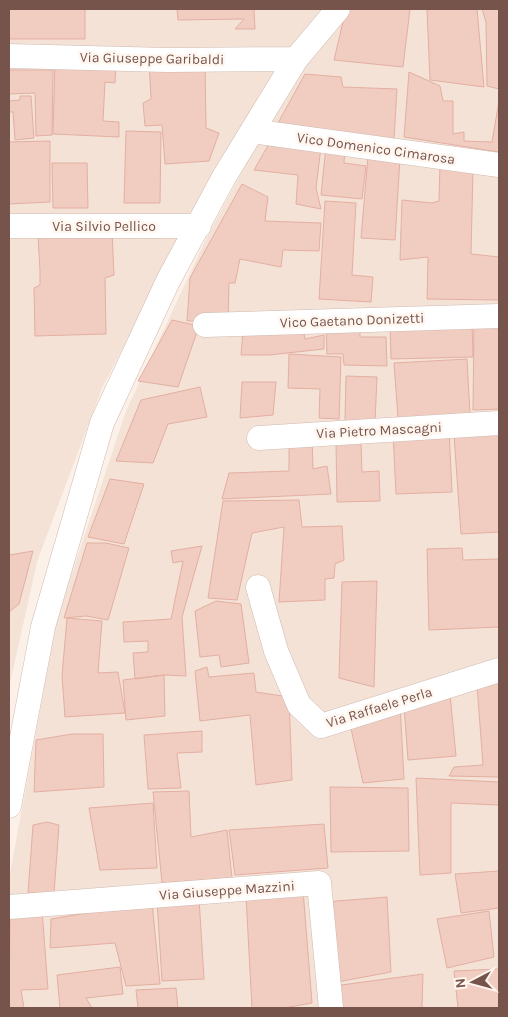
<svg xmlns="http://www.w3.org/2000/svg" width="508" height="1017" font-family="Karla,sans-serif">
  <rect width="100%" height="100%" fill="#fcf1e8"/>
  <!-- residential -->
  <path fill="#f4e2d7" d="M9,9H325L189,222L102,388L37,562L9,688Z
    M347,9H499V1008H9V879L57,618L126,411L207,237L260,138L307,59Z"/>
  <!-- building -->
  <path fill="#f1ccc0" stroke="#e3afa1" d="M9,9H85V39H9Z
    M177,9H254L255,29H235L244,19L178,20Z
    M346,9H410L403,67L334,60Z
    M427,9H477L484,87L430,80Z
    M482,9H499V89L487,86L486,22Z
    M55,60L116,62L115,83L105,82L103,121L119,122V137L53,134Z
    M149,61H205L206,128L219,133L209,161L165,164L162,125L145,126L143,103L151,99Z
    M9,70H53L52,135L36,136L35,93L9,94Z
    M409,72L440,86L443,101H453V134L464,132V141L492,142L499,101V152L404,137Z
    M305,74L341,77L343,87L397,89L394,139L278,123Z
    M20,96H31L34,138L15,140L13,112H9V101L20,100Z
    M126,131L161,132L160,203H124Z
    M50,141V202L9,204V142Z
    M270,142L321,147L316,188L321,209L296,204L298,175L254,170Z
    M326,146L345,148L344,163L366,166L362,199L321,195Z
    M368,156L400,158L395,240L361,238Z
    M52,163H87L88,208H53Z
    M440,164L473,169L471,254L499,257V300L427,299L428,257L400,260L402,200L432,203L439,201Z
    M242,184L268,197L265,221L321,223L319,251L283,250L281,267L240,259L235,283H229L228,321H187L190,278Z
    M325,201L356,203L352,275L373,277L371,302L319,299Z
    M112,230L114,275L105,278L106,334L35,336L34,288L40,285V271L38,235Z
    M172,320L199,326L178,387L138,381Z
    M472,321L473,357L391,359L390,324Z
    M474,321H499V409L473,410Z
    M360,327V337H386L387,366L344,365L343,354H327L326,328Z
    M303,328L305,339L324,335V349L269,355H241L243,330Z
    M289,354L341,357L339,419L319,418L320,389L288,388Z
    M467,359L470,414L398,418L394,363Z
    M346,376L377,377L375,422L345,421Z
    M242,382H276L273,415L240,418Z
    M200,387L207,417L168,424L153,463L116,461L141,400Z
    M449,430L452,492L396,494L393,433Z
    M499,432V532L461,534L454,435Z
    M312,438L313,469L327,466L331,494L222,499L229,473L289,471V443Z
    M336,443H361L362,472L379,471L380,501L337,502Z
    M110,479L144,484L124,544L88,537Z
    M299,500L302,527L342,526L344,560L335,564L334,578L325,579V600L279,602L284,527L252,533L237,600L208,598L223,501Z
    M87,543H106L129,548L108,620L86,616L64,618Z
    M202,546L182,617L186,676L164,675L135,679L133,653L148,652V641L124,642L123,622L171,619L183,561L173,563L171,551Z
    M462,548L463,560L499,559V627L429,630L427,549Z
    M33,551L19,604L9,612V555Z
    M377,581L374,687L339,678L342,582Z
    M216,601L241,604L249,663L221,667L219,655L200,657L195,611Z
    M67,618L102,621L98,673L118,672L125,713L65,717L62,676Z
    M207,667L209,677L254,673L256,692L289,697L292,780L256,785L250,715L200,721L195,671Z
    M164,675L165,716L126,720L123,680Z
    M499,678V777L449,776L454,767L483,765L477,685Z
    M450,694L456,756L408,760L404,705Z
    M400,704L404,779L363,783L350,724Z
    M202,731V752L177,753L181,788L148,789L144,735Z
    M72,734H103L104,787L34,792L36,740Z
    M416,778L499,782V805L451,803V873L420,875Z
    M330,787L408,788L409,851L331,852Z
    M189,791L191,837L227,830L232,878L162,883L153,792Z
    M153,803L157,868L100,870L89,808Z
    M47,822L59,825L54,894L28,893L33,825Z
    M324,824L328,868L235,875L229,830Z
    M499,871V908L461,913L455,874Z
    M303,890L312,1003L284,1008H252L246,896Z
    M387,897L391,972L332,983L324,902Z
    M199,898L204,979L162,981L157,900Z
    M152,902L160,984L126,986L115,943L50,948L51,919Z
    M42,910L48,989L21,990L24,1008H9L10,915Z
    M489,911L494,957L447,968L437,919Z
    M120,967L123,994L86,998L92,1008H60L57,975Z
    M499,969V1008H458L454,971Z
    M423,974L422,1008H337L334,986Z
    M176,988L178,1008H138L136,990Z"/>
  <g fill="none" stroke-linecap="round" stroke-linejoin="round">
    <!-- minor casing -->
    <g stroke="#d0bab0" stroke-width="25">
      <path id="minor" d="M9,56L168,60L296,59
        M252,131L499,165
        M9,226H199
        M205,325L499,316
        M259,438L499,423
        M258,587L276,651L299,705L321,726L499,670
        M9,806L43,627L102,423L168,281L224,177L296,59L338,9
        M9,907L319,883L331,1008"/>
    </g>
    <!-- minor -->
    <use href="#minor" stroke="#fff" stroke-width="24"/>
  </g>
  <g text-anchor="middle" stroke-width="5" stroke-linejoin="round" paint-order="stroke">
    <!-- street labels -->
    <g font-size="14" fill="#76544c" stroke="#fff6ef">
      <text transform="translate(152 58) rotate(1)" y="5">Via Giuseppe Garibaldi</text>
      <text transform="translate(376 148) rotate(8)" y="5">Vico Domenico Cimarosa</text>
      <text x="104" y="231">Via Silvio Pellico</text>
      <text transform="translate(352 320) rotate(-2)" y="5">Vico Gaetano Donizetti</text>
      <text transform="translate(379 430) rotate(-3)" y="5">Via Pietro Mascagni</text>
      <text transform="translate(379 707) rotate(-17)" y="5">Via Raffaele Perla</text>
      <text transform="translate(227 890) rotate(-4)" y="5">Via Giuseppe Mazzini</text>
    </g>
  </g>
  <!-- border -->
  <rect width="508" height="1017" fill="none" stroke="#76544c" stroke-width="20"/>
  <!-- north arrow -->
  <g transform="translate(473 982) rotate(264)" stroke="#fff6ef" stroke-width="4" paint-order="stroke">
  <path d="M0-4L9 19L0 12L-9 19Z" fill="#76544c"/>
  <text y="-8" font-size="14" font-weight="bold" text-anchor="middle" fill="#76544c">N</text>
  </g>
</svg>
